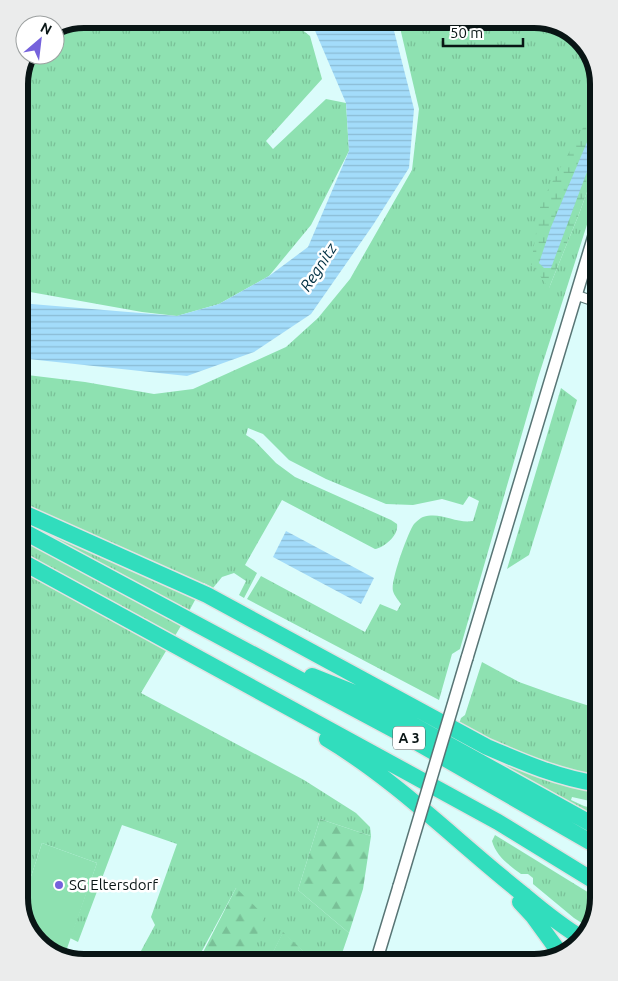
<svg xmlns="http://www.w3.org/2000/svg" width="618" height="981" font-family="Ubuntu,sans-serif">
  <defs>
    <pattern id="grass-tufts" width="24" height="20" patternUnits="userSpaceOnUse" patternTransform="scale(1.25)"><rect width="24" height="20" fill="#8ee1b1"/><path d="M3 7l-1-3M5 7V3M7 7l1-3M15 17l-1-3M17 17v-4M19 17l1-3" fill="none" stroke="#79c097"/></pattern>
    <pattern id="forest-firs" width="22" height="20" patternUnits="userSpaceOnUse" patternTransform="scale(1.25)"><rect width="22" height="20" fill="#8ee1b1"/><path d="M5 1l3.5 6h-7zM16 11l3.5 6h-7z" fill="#79c097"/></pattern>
    <pattern id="wetland-marsh" width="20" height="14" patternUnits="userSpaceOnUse" patternTransform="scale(1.25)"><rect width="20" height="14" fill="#8ee1b1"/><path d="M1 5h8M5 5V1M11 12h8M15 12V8" fill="none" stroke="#79c097"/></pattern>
    <pattern id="water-rules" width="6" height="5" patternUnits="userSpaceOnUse" patternTransform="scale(1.25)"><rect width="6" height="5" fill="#a3dcfa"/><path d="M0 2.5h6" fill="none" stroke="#8bbcd5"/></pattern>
  </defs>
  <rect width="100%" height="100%" fill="#dbfcfb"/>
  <!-- grass -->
  <path fill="url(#grass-tufts)" d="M84,19H288L310,36L322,79L266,141L273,149L326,99L346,103L349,151L311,225L269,276L219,304L177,316L142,312L19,290V80L30,55H55V31Z
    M398,19H539L571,30L592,55L599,84V92L593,110L549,288L579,214L599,159V187L538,378L460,649L452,654L439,700L247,599L261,576L365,632L380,604L397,611L401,604C398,600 394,595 393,591C390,582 408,532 414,524C416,522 420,518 423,517C441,511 456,524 473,521L479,501L469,496L463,505L442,499L413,505L386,504L326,479L289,460L263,434L248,428L246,435L254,440L276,463L295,477L391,520L397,524C399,535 385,547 375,549L282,500L245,565L257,573L244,598L239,595L246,581L234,573L222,577L213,588L204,583L185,619L141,693L304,780L356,813L370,827L371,836L320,819L298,890L349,933L339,962H315L283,933L268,962H259L248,956L236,888L196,962H135L155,925L151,917L177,844L122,825L78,942L70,938L97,863L42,843L21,907L19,897V374L85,382L154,394L193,389L286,347L318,318L350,279L412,170L419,109Z
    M561,388L577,400L529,555L507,569Z
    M482,662L519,682L558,696L599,709V777L563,769L527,756L459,724L461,718L465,715Z
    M471,747L541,777L599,792V803L572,797L571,800L584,806L599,810L597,817L469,748Z
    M495,835L599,899L591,929L574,918L533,884V878L528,874H521C509,865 496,856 492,841Z"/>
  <!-- forest -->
  <path fill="url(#forest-firs)" d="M320,819L371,836L363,889L349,933L298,890Z
    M236,888L265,916L248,956L259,962H198Z
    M283,932L315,962H268Z"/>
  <!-- wetland -->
  <path fill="url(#wetland-marsh)" d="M599,92V159L579,214L549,288L531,264L541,202L593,110Z"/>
  <!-- pitch -->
  <path fill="#8ee1b1" d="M42,843L97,863L64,957L48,951L26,926L21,907Z"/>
  <!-- water -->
  <path fill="url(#water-rules)" d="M310,19H391L414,109L409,168L373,225L311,314L254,352L187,376L19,358V303L177,316L219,304L269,276L308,247L349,151L346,103Z
    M593,128L597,129L594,153L551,268H544L539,263L551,227Z
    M286,531L374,578L361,604L273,557Z"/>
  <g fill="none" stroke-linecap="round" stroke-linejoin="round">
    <!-- stream -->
    <path stroke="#a3dcfa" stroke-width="3" d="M593,128L599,127"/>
    <!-- minor casing -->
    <g stroke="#587575" stroke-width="11">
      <path id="minor" d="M576,295L599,303"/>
    </g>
    <!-- tertiary casing -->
    <g stroke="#587575" stroke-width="14">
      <path id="tertiary" d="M467,658L599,219
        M376,962L399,886"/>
    </g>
    <!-- motorway casing -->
    <g stroke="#e1e3e3" stroke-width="19">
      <path id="motorway" d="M19,511L207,595L487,747C524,763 559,778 599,784
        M19,529L411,739L599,847
        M19,560L498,822L599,884
        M312,676L357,694L599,828
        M327,739C399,782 458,843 524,895C542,910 561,926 582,938
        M520,902L533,916L562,956"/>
    </g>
    <!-- minor -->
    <use href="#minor" stroke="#fff" stroke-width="9"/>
    <!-- tertiary -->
    <use href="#tertiary" stroke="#fff" stroke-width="11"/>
    <!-- motorway -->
    <use href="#motorway" stroke="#31ddbd" stroke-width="16"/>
    <!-- tertiary-bridge casing -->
    <g stroke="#587575" stroke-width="14" stroke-linecap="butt">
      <path id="tertiary-bridge" d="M399,886L467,658"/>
    </g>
    <!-- tertiary-bridge -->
    <use href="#tertiary-bridge" stroke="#fff" stroke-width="11"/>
  </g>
  <!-- markers -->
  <circle fill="#7562dc" stroke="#fff" stroke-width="2" cx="59" cy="885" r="5"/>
  <g text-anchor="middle" stroke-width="5" stroke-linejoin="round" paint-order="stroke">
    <!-- shield labels -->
    <rect fill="#fff" stroke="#535b5b" stroke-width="1" x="393" y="726.5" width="32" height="23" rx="4"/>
    <g font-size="14" font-weight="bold" fill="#091515">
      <text x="409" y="743">A 3</text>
    </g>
    <!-- poi labels -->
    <g font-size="15" fill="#091515" stroke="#fff" text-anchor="start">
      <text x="69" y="890">SG Eltersdorf</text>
    </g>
    <!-- water labels -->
    <g font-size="16" font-style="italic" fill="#003043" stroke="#fff">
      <text transform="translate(318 267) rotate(-57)" y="6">Regnitz</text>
    </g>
  </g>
  <!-- crop -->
  <path d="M0 0H618V981H0ZM84 28H534A56 56 0 0 1 590 84V898A56 56 0 0 1 534 954H84A56 56 0 0 1 28 898V84A56 56 0 0 1 84 28Z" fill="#ebecec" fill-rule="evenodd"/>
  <path fill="none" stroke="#091515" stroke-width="6" d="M84 28H534A56 56 0 0 1 590 84V898A56 56 0 0 1 534 954H84A56 56 0 0 1 28 898V84A56 56 0 0 1 84 28Z"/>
  <!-- north arrow -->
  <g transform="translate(40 40) rotate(28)"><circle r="24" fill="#ffffff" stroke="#9da1a1"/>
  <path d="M0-4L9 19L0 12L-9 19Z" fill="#7562dc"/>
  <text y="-8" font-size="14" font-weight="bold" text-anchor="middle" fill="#091515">N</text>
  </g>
  <!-- scale -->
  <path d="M443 38v8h80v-8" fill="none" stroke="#091515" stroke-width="2.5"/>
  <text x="450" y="38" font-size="15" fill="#091515" stroke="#ffffff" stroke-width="4" paint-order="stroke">50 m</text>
</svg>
